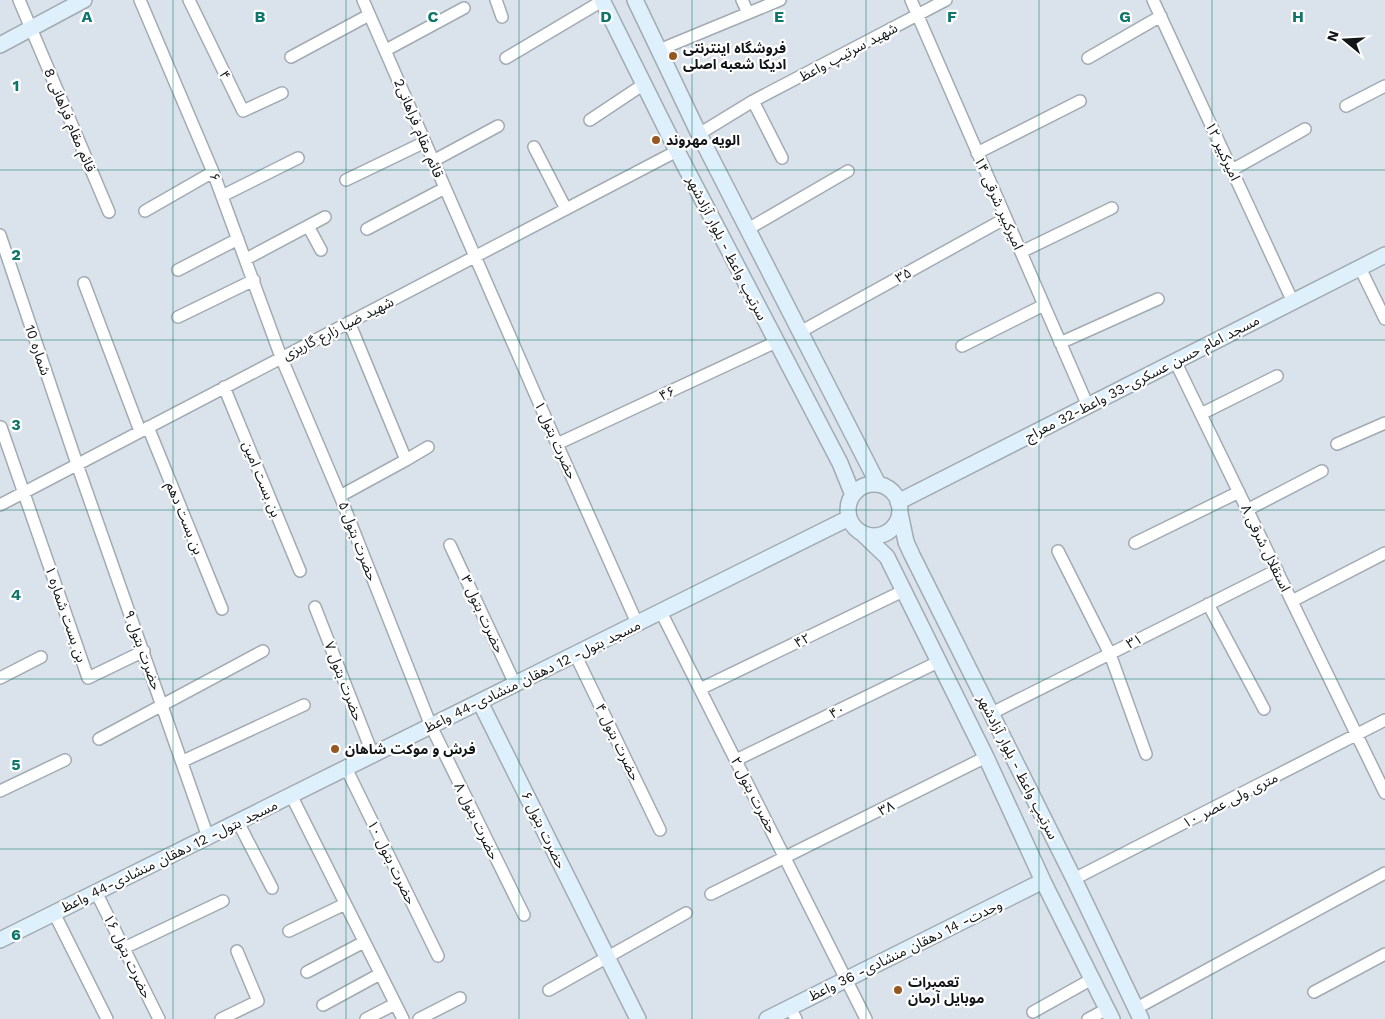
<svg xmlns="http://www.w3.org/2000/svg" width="1385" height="1019" font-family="'Work Sans','Noto Sans Arabic',sans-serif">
  <rect width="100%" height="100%" fill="#dae3eb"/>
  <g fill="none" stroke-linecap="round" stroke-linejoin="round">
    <!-- street casing -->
    <g stroke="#a2abb2" stroke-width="14">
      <path id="street" d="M19,0L109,212
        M140,0L213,172L281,357L340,496L431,726L524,915
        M189,0L243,111L282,93
        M363,0L557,444L637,623
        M496,0L502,17
        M742,0L748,13
        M911,0L1088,406
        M1153,0L1293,302
        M386,50L464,8
        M659,50L780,0
        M291,57L369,15
        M506,58L602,1
        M1088,58L1161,16
        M753,101L782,158
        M1346,106L1385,86
        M590,120L644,84
        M699,134L753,101L946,0
        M534,147L566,209
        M977,153L1080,101
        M433,161L498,126
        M1232,170L1305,129
        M346,180L425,142
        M222,196L298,158
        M145,211L213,172
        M308,226L321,250
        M367,229L445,188
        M748,229L848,171
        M0,235L77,464L208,837
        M1021,252L1112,208
        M246,259L325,217
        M1360,268L1385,319
        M178,270L238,239
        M84,283L140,431
        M178,317L254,280
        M800,332L1006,218
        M1060,343L1158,299
        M962,346L1044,305
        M1175,361L1385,793
        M224,387L300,571
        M1201,414L1277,376
        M1,427L88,678L144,651
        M148,427L222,609
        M557,444L776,342
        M1337,444L1385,423
        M406,460L428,447
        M340,496L406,460L349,322
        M0,505L677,151
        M1247,510L1322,471
        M1135,543L1239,492
        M450,545L515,684
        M1058,551L1110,654L1146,754
        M1292,601L1385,553
        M1208,604L1264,709
        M315,607L373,755
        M661,612L866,1019
        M575,654L660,830
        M0,678L41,657
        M700,689L903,591
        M992,713L1277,570
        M99,739L263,651
        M736,760L938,662
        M183,761L304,705
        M346,768L438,956
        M0,791L65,760
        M291,795L403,1019
        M238,822L272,888
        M1074,879L1385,720
        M96,892L159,1019
        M711,894L986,757
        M54,913L107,1019
        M289,931L345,904
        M124,948L223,901
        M307,972L364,942
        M549,990L686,913
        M1314,992L1385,954
        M323,1005L380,974
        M790,1008L796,1019
        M1135,1009L1385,873
        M1033,1012L1092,979
        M221,1019L258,1001L237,951
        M366,1019L395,1004
        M419,1019L460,998
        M1088,1019L1107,1009"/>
    </g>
    <!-- secondary casing -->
    <g stroke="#a2abb2" stroke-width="18">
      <path id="secondary" d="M602,0L677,151L840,463L853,495
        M635,0L699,134L878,484
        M0,45L84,0
        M848 510a26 26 0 1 1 52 0a26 26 0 1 1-52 0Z
        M898,502L1385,255
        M900,513L906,542L912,555L1074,879L1141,1019
        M863,534L887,557L986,757L1043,881L1112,1019
        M480,702L638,1019
        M0,940L849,518
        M767,1019L1043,881"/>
    </g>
    <!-- street -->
    <use href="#street" stroke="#fff" stroke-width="11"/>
    <!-- secondary -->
    <use href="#secondary" stroke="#dff0fd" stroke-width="15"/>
  </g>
  <!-- grid -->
  <path fill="none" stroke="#0f766e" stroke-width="1" stroke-opacity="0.55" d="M173,0V1019M346,0V1019M519,0V1019M692,0V1019M866,0V1019M1039,0V1019M1212,0V1019M0,170H1385M0,340H1385M0,510H1385M0,679H1385M0,849H1385"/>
  <!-- markers -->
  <g fill="#975720" stroke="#fff" stroke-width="2">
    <circle cx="673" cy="56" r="5"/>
    <circle cx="656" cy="140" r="5"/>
    <circle cx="335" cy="749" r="5"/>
    <circle cx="898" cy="990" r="5"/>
  </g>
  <g text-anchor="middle" stroke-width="4.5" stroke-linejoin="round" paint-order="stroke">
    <!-- poi labels -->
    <g font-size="14" font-weight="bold" fill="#121618" stroke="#fff" text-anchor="start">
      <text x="683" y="53">فروشگاه اینترنتی<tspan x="683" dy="16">ادیکا شعبه اصلی</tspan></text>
      <text x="666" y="145">الویه مهروند</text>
      <text x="345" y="754">فرش و موکت شاهان</text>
      <text x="908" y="987">تعمیرات<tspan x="908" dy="16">موبایل آرمان</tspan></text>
    </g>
    <!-- street labels -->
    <g font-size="14" fill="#121618" stroke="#fff">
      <text transform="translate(848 52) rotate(-28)" y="5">شهید سرتیپ واعظ</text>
      <text transform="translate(225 75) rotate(64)" y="5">۴</text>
      <text transform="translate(70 120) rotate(67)" y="5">8 قائم مقام فراهانی</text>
      <text transform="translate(419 128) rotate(67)" y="5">2قائم مقام فراهانی</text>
      <text transform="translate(1223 151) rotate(65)" y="5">امیرکبیر ۱۲</text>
      <text transform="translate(215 177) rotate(69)" y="5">۶</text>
      <text transform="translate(999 203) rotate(66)" y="5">۱۴ امیرکبیر شرقی</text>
      <text transform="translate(727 248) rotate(63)" y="5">سرتیپ واعظ - بلوار آزادشهر</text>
      <text transform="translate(903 275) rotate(-29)" y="5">۳۵</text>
      <text transform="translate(338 328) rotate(-27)" y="5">شهید ضیا زارع گاریزی</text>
      <text transform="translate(38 350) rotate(71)" y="5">شماره 10</text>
      <text transform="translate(1142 378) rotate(-27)" y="5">مسجد امام حسن عسکری-33 واعظ-32 معراج</text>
      <text transform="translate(667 393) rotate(-25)" y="5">۴۶</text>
      <text transform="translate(556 440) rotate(66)" y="5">حضرت بتول ۱</text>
      <text transform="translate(262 479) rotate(68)" y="5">بن بست امین</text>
      <text transform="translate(185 518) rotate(68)" y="5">بن بست دهم</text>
      <text transform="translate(358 541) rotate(69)" y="5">حضرت بتول ۵</text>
      <text transform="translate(1266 548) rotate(64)" y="5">استقلال شرقی ۸</text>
      <text transform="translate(66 614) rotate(71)" y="5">بن بست شماره ۱</text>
      <text transform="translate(483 614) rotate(65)" y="5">حضرت بتول ۳</text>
      <text transform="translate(802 640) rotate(-26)" y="5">۴۲</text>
      <text transform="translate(1134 641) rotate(-27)" y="5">۳۱</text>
      <text transform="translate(143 650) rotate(70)" y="5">حضرت بتول ۹</text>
      <text transform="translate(532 676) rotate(-26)" y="5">مسجد بتول- 12 دهقان منشادی-44 واعظ</text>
      <text transform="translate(344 681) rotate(69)" y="5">حضرت بتول ۷</text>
      <text transform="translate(837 711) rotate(-26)" y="5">۴۰</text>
      <text transform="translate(618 742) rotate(64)" y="5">حضرت بتول ۴</text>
      <text transform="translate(1018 767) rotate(63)" y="5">سرتیپ واعظ - بلوار آزادشهر</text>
      <text transform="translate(754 795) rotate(63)" y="5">حضرت بتول ۲</text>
      <text transform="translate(1230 800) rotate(-27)" y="5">۱۰ متری ولی عصر</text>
      <text transform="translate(886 808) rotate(-27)" y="5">۳۸</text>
      <text transform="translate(477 821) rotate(64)" y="5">حضرت بتول ۸</text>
      <text transform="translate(544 830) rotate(64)" y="5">حضرت بتول ۶</text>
      <text transform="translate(169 856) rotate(-26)" y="5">مسجد بتول- 12 دهقان منشادی-44 واعظ</text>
      <text transform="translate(392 862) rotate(64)" y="5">حضرت بتول ۱۰</text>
      <text transform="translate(905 950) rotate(-26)" y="5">وحدت- 14 دهقان منشادی- 36 واعظ</text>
      <text transform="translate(128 956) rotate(64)" y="5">حضرت بتول ۱۶</text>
    </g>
  </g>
  <g font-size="16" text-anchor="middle" font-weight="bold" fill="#0f766e" stroke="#fff" stroke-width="4.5" stroke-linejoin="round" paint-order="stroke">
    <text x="87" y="22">A</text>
    <text x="260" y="22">B</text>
    <text x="433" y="22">C</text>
    <text x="606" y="22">D</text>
    <text x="779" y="22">E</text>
    <text x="952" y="22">F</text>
    <text x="1125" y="22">G</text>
    <text x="1298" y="22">H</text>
    <text x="16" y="91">1</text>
    <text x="16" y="260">2</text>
    <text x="16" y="430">3</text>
    <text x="16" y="600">4</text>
    <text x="16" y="770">5</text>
    <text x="16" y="940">6</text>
  </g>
  <!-- north arrow -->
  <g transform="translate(1345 40) rotate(288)" stroke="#ffffff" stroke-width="4" paint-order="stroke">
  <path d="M0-4L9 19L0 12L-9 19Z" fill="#121618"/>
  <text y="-8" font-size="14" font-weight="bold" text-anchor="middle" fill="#121618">N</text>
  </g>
</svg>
